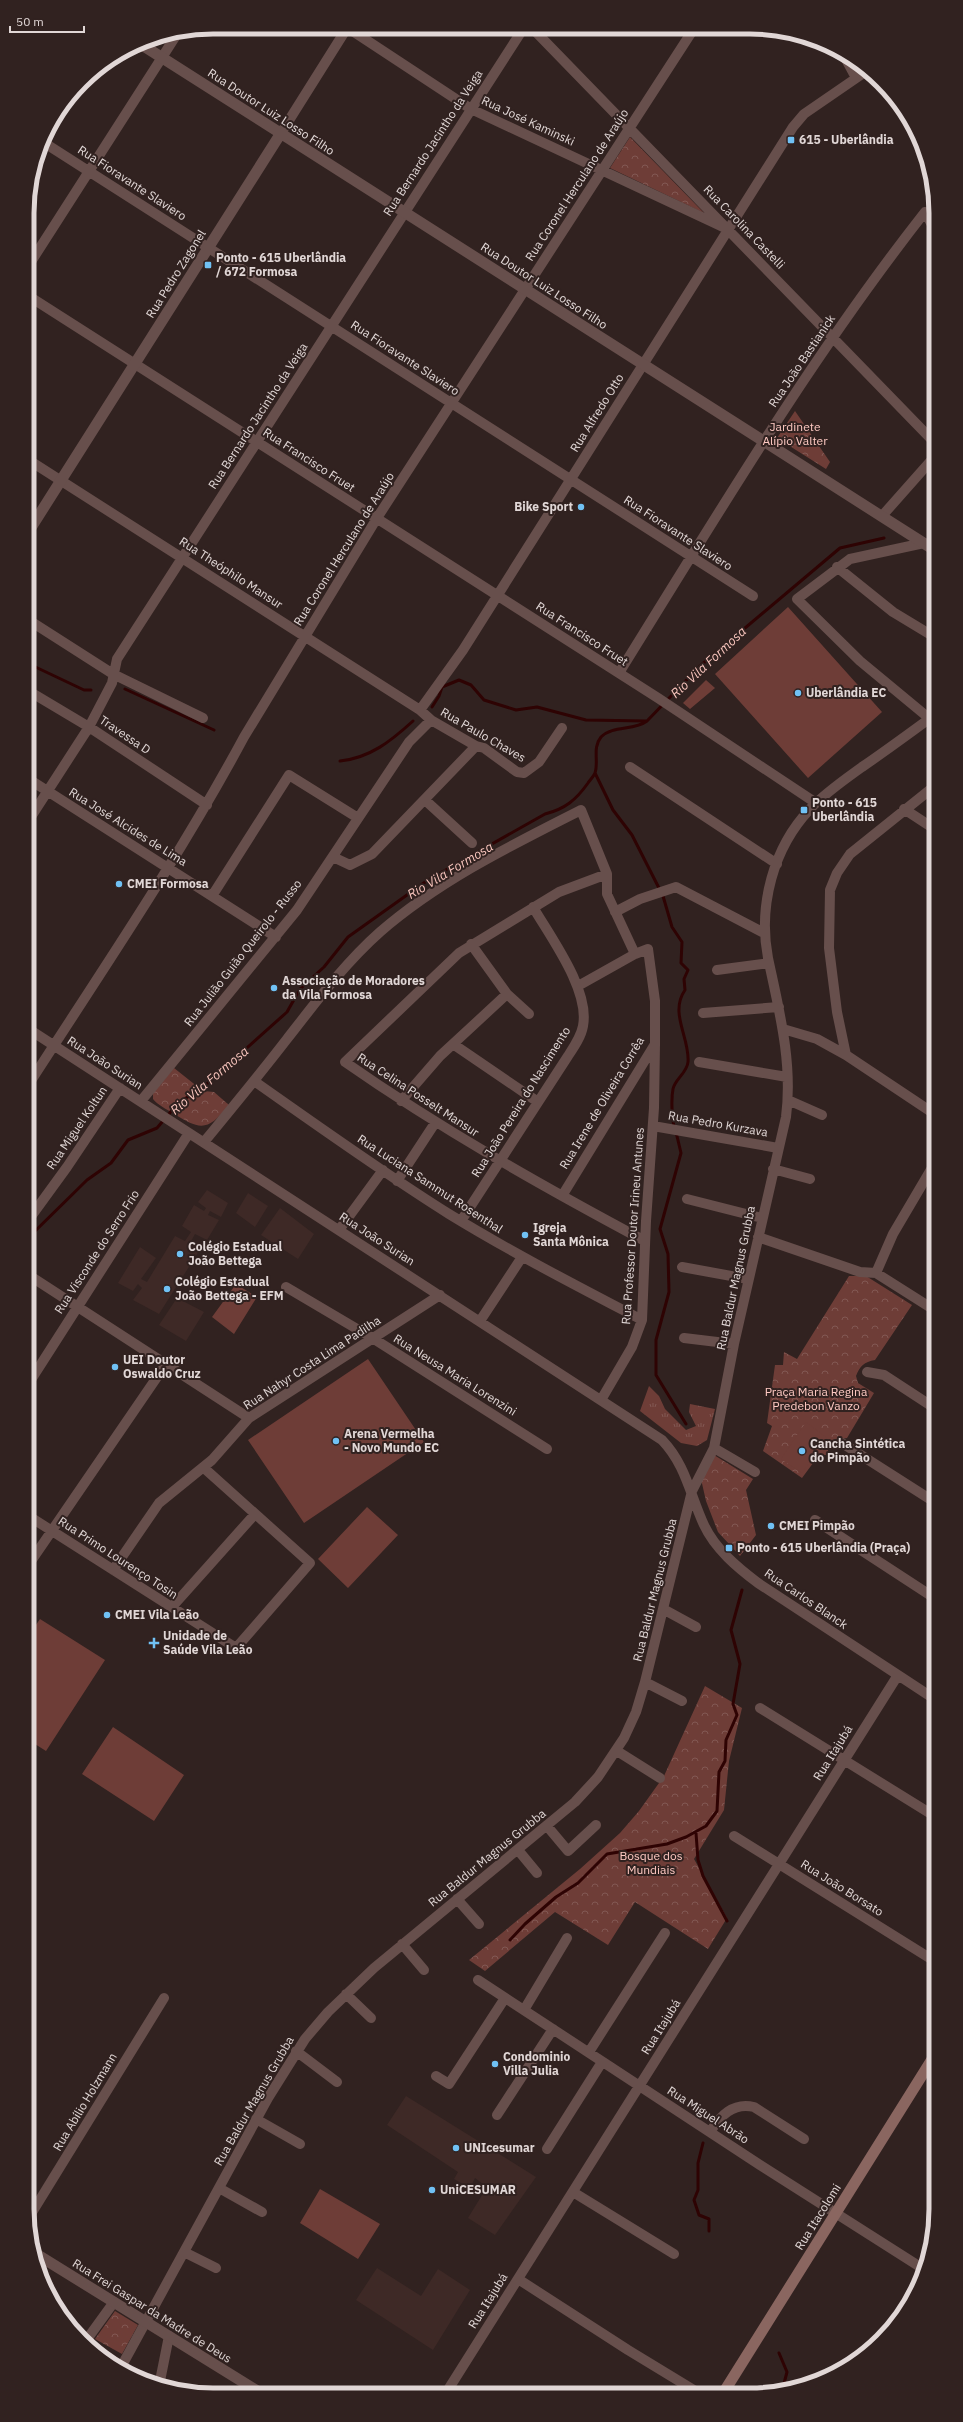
<svg xmlns="http://www.w3.org/2000/svg" width="963" height="2422" font-family="'IBM Plex Sans',sans-serif">
  <defs>
    <pattern id="grass-tufts" width="24" height="20" patternUnits="userSpaceOnUse"><rect width="24" height="20" fill="#6e3d37"/><path d="M3 7l-1-3M5 7V3M7 7l1-3M15 17l-1-3M17 17v-4M19 17l1-3" fill="none" stroke="#825853"/></pattern>
    <pattern id="forest-crowns" width="20" height="18" patternUnits="userSpaceOnUse"><rect width="20" height="18" fill="#6e3d37"/><path d="M2 6a3 3 0 1 1 6 0M12 15a3 3 0 1 1 6 0" fill="none" stroke="#825853"/></pattern>
  </defs>
  <rect width="100%" height="100%" fill="#312220"/>
  <!-- built -->
  <path fill="#3e2926" d="M207,1190L228,1203L221,1217L210,1211L208,1215L219,1220L207,1240L195,1234L189,1245L199,1251L159,1314L133,1300L142,1288L138,1284L133,1291L118,1283L140,1247L156,1258L141,1279L147,1282L175,1236L185,1241L191,1232L182,1226L194,1205L204,1211L206,1208L198,1202Z
    M248,1193L268,1206L255,1227L236,1213Z
    M280,1208L314,1234L298,1259L261,1235Z
    M177,1298L204,1312L186,1341L159,1325Z
    M406,2096L536,2177L495,2235L468,2218L487,2187L475,2178L470,2188L454,2179L458,2172L387,2125Z
    M377,2268L421,2296L438,2269L470,2290L433,2350L356,2300Z"/>
  <!-- grass -->
  <path fill="url(#grass-tufts)" d="M649,1386L659,1396L665,1409L686,1430L696,1426L689,1412L690,1404L715,1409L707,1440L697,1446L681,1443L640,1411Z"/>
  <!-- forest -->
  <path fill="url(#forest-crowns)" d="M630,137L704,213L610,168Z
    M795,411L830,462L826,469L777,438Z
    M174,1068L203,1091L214,1092L229,1105C208,1131 201,1131 173,1113C166,1109 158,1105 153,1099V1093Z
    M849,1276H866L912,1305L875,1360C864,1362 860,1366 856,1376L858,1383L874,1393L847,1438L833,1440L828,1447V1455H819L802,1478L763,1451L772,1426L767,1423L775,1365H783L784,1352L797,1359Z
    M714,1455L753,1479L746,1490L756,1535L740,1556L718,1532L706,1501L701,1479Z
    M705,1686L742,1708L729,1761L724,1810L694,1859L727,1918L708,1949L635,1902L608,1945L555,1912L485,1971L469,1960L580,1869L620,1833L639,1811L664,1776Z
    M115,2311L138,2325L122,2354L95,2339Z"/>
  <!-- garden -->
  <path fill="#6e3d37" d="M788,607L882,712L808,778L715,674Z
    M706,680L715,688L690,709L683,703Z
    M236,1284L257,1297L234,1334L212,1317Z
    M368,1359L424,1442L304,1523L248,1440Z
    M806,1422L827,1438L802,1473L781,1459Z
    M367,1507L398,1535L348,1588L318,1559Z
    M40,1619L105,1660L46,1751L27,1739V1638Z
    M113,1727L184,1775L154,1821L82,1774Z
    M320,2189L380,2224L358,2259L300,2223Z"/>
  <g fill="none" stroke-linecap="round" stroke-linejoin="round">
    <!-- stream -->
    <path stroke="#2e0303" stroke-width="3" d="M27,663L84,690H91
      M125,689L214,730
      M432,707L439,696L442,687L459,680L471,685L484,700L516,710L537,707L586,720L646,721
      M340,761C370,758 391,741 413,721
      M595,773L613,810L632,835L663,896L672,927L682,942L681,963L688,970L684,979L685,990C669,1013 690,1038 688,1062C687,1073 675,1079 673,1089C671,1099 672,1117 674,1127
      M676,1132L681,1153L660,1229L668,1254L669,1292L656,1340V1375L686,1424
      M27,1239L87,1180L111,1163L128,1140L157,1128L179,1102L200,1090L287,1012L300,989L324,967L348,937L428,880L545,814C565,809 576,800 588,783C590,780 594,776 595,773C599,761 592,748 601,737C613,725 634,731 647,721L700,666L840,548L884,538
      M696,1833L698,1860L703,1876L727,1921
      M510,1940L525,1924L556,1897L578,1883L607,1854L667,1844L686,1837L706,1826L717,1811L719,1772L725,1761L726,1740L737,1715L733,1704L740,1664L731,1630L742,1590
      M703,2143L698,2163V2190L694,2200L699,2215L709,2219V2231
      M779,2353L787,2372L782,2391"/>
    <!-- minor -->
    <path stroke="#674f4c" stroke-width="10" d="M348,28L471,109L723,227
      M533,29L936,444
      M842,52L856,78
      M281,133L347,28
      M43,142L753,596
      M27,268L177,34
      M27,295L658,698L816,803
      M27,459L420,710L431,720L476,746L484,748L517,772L524,773L539,762L562,728
      M882,516L936,455
      M924,543L850,559L797,599L860,661L930,719
      M837,567L893,612L936,638
      M27,619L113,674L203,718
      M619,673C716,517 811,357 925,212L936,232
      M27,690L89,727L207,805
      M420,710L463,650L793,127L804,114L868,70
      M630,767L777,864
      M27,778L276,937
      M425,800L472,843
      M904,809L936,830
      M27,823L89,727L112,683L117,659L523,29
      M333,857L350,865L372,854L476,746
      M607,874L559,892L459,953L345,1062C441,1129 542,1186 645,1241
      M212,896L289,775L358,818
      M615,912L640,899L676,887L764,933
      M471,944L507,994L529,1014
      M717,970L769,963
      M578,986L635,954
      M703,1013L779,1007
      M27,1028L662,1440C686,1465 690,1495 704,1525C715,1549 738,1568 758,1583L936,1700
      M783,1029L817,1039L846,1055L936,1115
      M453,1044L538,1102
      M846,1055L837,1012L829,948L830,890L837,873L850,854L936,785
      M699,1062L787,1077
      M254,1081C318,1126 382,1172 449,1214C511,1252 577,1286 642,1320
      M27,1087C101,972 179,858 244,737L377,518L693,30
      M788,1100L822,1115
      M141,1101L297,910L409,742L431,720
      M401,1101L440,1056L507,994
      M653,1126L778,1148
      M204,1142C232,1108 260,1074 287,1039C316,1002 345,963 380,932C440,880 512,845 581,810L607,874V894L635,954L648,949L655,1001V1044L562,1196
      M773,1169L810,1179
      M397,1181L435,1123
      M687,1199L762,1218
      M461,1221L568,1056C574,1047 581,1037 583,1026C590,990 551,938 533,907
      M27,1222L67,1167L120,1088
      M339,1230L383,1170
      M758,1237L860,1272L876,1273L936,1311
      M682,1267L748,1279
      M876,1273L893,1234L936,1161
      M27,1274L249,1418
      M286,1287L374,1339L547,1449
      M480,1321L522,1257
      M684,1338L734,1344
      M867,1372L884,1375L936,1409
      M27,1386L189,1133
      M601,1400L632,1347L642,1320L646,1221L654,1108L655,1044
      M842,1443L936,1503
      M714,1448L755,1472
      M27,1515L236,1648L310,1563L204,1468
      M815,1520L936,1599
      M27,1567L166,1364
      M113,1570L159,1503L212,1460L249,1418L440,1295
      M172,1607L255,1514
      M663,1609L696,1627
      M645,1682L682,1701
      M760,1708L936,1817
      M617,1751L660,1778
      M547,1826L568,1851L596,1825
      M734,1836L936,1962
      M518,1850L537,1873
      M457,1899L479,1924
      M402,1944L424,1970
      M478,1980L760,2165L925,2270
      M346,1994L371,2018
      M524,2010L567,1938
      M296,2051L337,2082
      M589,2052L665,1933
      M436,2076L449,2084L505,1998
      M497,2115L553,2029
      M256,2119L300,2144
      M710,2132C720,2116 733,2102 754,2107L804,2139
      M547,2149L602,2062
      M219,2188L262,2212
      M573,2192L674,2254
      M28,2219L164,1998
      M184,2252L216,2268
      M518,2279L628,2350L702,2395
      M85,2342L114,2302
      M120,2369L268,2098L305,2039L328,2012L374,1968L575,1802L598,1777L624,1738L636,1712L645,1682L692,1491L714,1448L734,1344L786,1117C793,1063 779,1010 768,958C758,906 773,848 810,809C825,793 844,780 862,767C887,750 911,732 936,714
      M159,2386L169,2336
      M446,2393L898,1675"/>
    <!-- tertiary -->
    <path stroke="#674f4c" stroke-width="11" d="M139,43L936,551
      M27,534L281,133
      M33,2252L259,2392"/>
    <!-- secondary -->
    <path stroke="#8a6660" stroke-width="11" d="M722,2395L936,2053"/>
  </g>
  <!-- markers -->
  <g fill="#70c1f4" stroke="#312220" stroke-width="1.5">
    <rect x="787" y="136" width="8" height="8" rx="2"/>
    <rect x="204" y="261" width="8" height="8" rx="2"/>
    <circle cx="581" cy="507" r="4"/>
    <circle cx="798" cy="693" r="4"/>
    <rect x="800" y="806" width="8" height="8" rx="2"/>
    <circle cx="119" cy="884" r="4"/>
    <circle cx="274" cy="988" r="4"/>
    <circle cx="525" cy="1235" r="4"/>
    <circle cx="180" cy="1254" r="4"/>
    <circle cx="167" cy="1289" r="4"/>
    <circle cx="115" cy="1367" r="4"/>
    <circle cx="336" cy="1441" r="4"/>
    <circle cx="802" cy="1451" r="4"/>
    <circle cx="771" cy="1526" r="4"/>
    <rect x="725" y="1544" width="8" height="8" rx="2"/>
    <circle cx="107" cy="1615" r="4"/>
    <path d="M152 1637h4v4h4v4h-4v4h-4v-4h-4v-4h4z"/>
    <circle cx="495" cy="2064" r="4"/>
    <circle cx="456" cy="2148" r="4"/>
    <circle cx="432" cy="2190" r="4"/>
  </g>
  <g text-anchor="middle" stroke-width="4" stroke-linejoin="round" paint-order="stroke">
    <!-- street labels -->
    <g font-size="12" fill="#e1d7d6" stroke="#312220">
      <text transform="translate(271 112) rotate(33)" y="4">Rua Doutor Luiz Losso Filho</text>
      <text transform="translate(528 121) rotate(25)" y="4">Rua José Kaminski</text>
      <text transform="translate(433 143) rotate(-57)" y="4">Rua Bernardo Jacintho da Veiga</text>
      <text transform="translate(132 183) rotate(33)" y="4">Rua Fioravante Slaviero</text>
      <text transform="translate(577 185) rotate(-57)" y="4">Rua Coronel Herculano de Araújo</text>
      <text transform="translate(744 227) rotate(46)" y="4">Rua Carolina Castelli</text>
      <text transform="translate(176 274) rotate(-58)" y="4">Rua Pedro Zagonel</text>
      <text transform="translate(544 286) rotate(33)" y="4">Rua Doutor Luiz Losso Filho</text>
      <text transform="translate(405 358) rotate(33)" y="4">Rua Fioravante Slaviero</text>
      <text transform="translate(802 361) rotate(-56)" y="4">Rua João Bastianick</text>
      <text transform="translate(597 413) rotate(-58)" y="4">Rua Alfredo Otto</text>
      <text transform="translate(258 416) rotate(-57)" y="4">Rua Bernardo Jacintho da Veiga</text>
      <text transform="translate(309 460) rotate(33)" y="4">Rua Francisco Fruet</text>
      <text transform="translate(678 533) rotate(33)" y="4">Rua Fioravante Slaviero</text>
      <text transform="translate(344 549) rotate(-58)" y="4">Rua Coronel Herculano de Araújo</text>
      <text transform="translate(231 573) rotate(33)" y="4">Rua Theóphilo Mansur</text>
      <text transform="translate(582 634) rotate(33)" y="4">Rua Francisco Fruet</text>
      <text transform="translate(125 735) rotate(34)" y="4">Travessa D</text>
      <text transform="translate(483 735) rotate(30)" y="4">Rua Paulo Chaves</text>
      <text transform="translate(128 827) rotate(32)" y="4">Rua José Alcides de Lima</text>
      <text transform="translate(243 953) rotate(-52)" y="4">Rua Julião Guião Queirolo - Russo</text>
      <text transform="translate(105 1063) rotate(33)" y="4">Rua João Surian</text>
      <text transform="translate(418 1095) rotate(33)" y="4">Rua Celina Posselt Mansur</text>
      <text transform="translate(521 1102) rotate(-58)" y="4">Rua João Pereira do Nascimento</text>
      <text transform="translate(602 1103) rotate(-59)" y="4">Rua Irene de Oliveira Corrêa</text>
      <text transform="translate(718 1124) rotate(10)" y="4">Rua Pedro Kurzava</text>
      <text transform="translate(77 1128) rotate(-56)" y="4">Rua Miguel Koltun</text>
      <text transform="translate(430 1184) rotate(33)" y="4">Rua Luciana Sammut Rosenthal</text>
      <text transform="translate(633 1226) rotate(-86)" y="4">Rua Professor Doutor Irineu Antunes</text>
      <text transform="translate(377 1239) rotate(33)" y="4">Rua João Surian</text>
      <text transform="translate(97 1252) rotate(-57)" y="4">Rua Visconde do Serro Frio</text>
      <text transform="translate(736 1278) rotate(-78)" y="4">Rua Baldur Magnus Grubba</text>
      <text transform="translate(312 1363) rotate(-33)" y="4">Rua Nahyr Costa Lima Padilha</text>
      <text transform="translate(455 1375) rotate(32)" y="4">Rua Neusa Maria Lorenzini</text>
      <text transform="translate(118 1558) rotate(33)" y="4">Rua Primo Lourenço Tosin</text>
      <text transform="translate(655 1590) rotate(-76)" y="4">Rua Baldur Magnus Grubba</text>
      <text transform="translate(806 1599) rotate(34)" y="4">Rua Carlos Blanck</text>
      <text transform="translate(833 1753) rotate(-58)" y="4">Rua Itajubá</text>
      <text transform="translate(487 1858) rotate(-39)" y="4">Rua Baldur Magnus Grubba</text>
      <text transform="translate(842 1888) rotate(32)" y="4">Rua João Borsato</text>
      <text transform="translate(661 2027) rotate(-58)" y="4">Rua Itajubá</text>
      <text transform="translate(254 2101) rotate(-60)" y="4">Rua Baldur Magnus Grubba</text>
      <text transform="translate(85 2102) rotate(-59)" y="4">Rua Abílio Holzmann</text>
      <text transform="translate(708 2115) rotate(33)" y="4">Rua Miguel Abrão</text>
      <text transform="translate(818 2217) rotate(-58)" y="4">Rua Itacolomi</text>
      <text transform="translate(488 2301) rotate(-58)" y="4">Rua Itajubá</text>
      <text transform="translate(152 2311) rotate(32)" y="4">Rua Frei Gaspar da Madre de Deus</text>
    </g>
    <!-- poi labels -->
    <g font-size="12" font-weight="bold" fill="#e1d7d6" stroke="#312220" text-anchor="start">
      <text x="799" y="144">615 - Uberlândia</text>
      <text x="216" y="262">Ponto - 615 Uberlândia<tspan x="216" dy="14">/ 672 Formosa</tspan></text>
      <text x="573" y="511" text-anchor="end">Bike Sport</text>
      <text x="806" y="697">Uberlândia EC</text>
      <text x="812" y="807">Ponto - 615<tspan x="812" dy="14">Uberlândia</tspan></text>
      <text x="127" y="888">CMEI Formosa</text>
      <text x="282" y="985">Associação de Moradores<tspan x="282" dy="14">da Vila Formosa</tspan></text>
      <text x="533" y="1232">Igreja<tspan x="533" dy="14">Santa Mônica</tspan></text>
      <text x="188" y="1251">Colégio Estadual<tspan x="188" dy="14">João Bettega</tspan></text>
      <text x="175" y="1286">Colégio Estadual<tspan x="175" dy="14">João Bettega - EFM</tspan></text>
      <text x="123" y="1364">UEI Doutor<tspan x="123" dy="14">Oswaldo Cruz</tspan></text>
      <text x="344" y="1438">Arena Vermelha<tspan x="344" dy="14">- Novo Mundo EC</tspan></text>
      <text x="810" y="1448">Cancha Sintética<tspan x="810" dy="14">do Pimpão</tspan></text>
      <text x="779" y="1530">CMEI Pimpão</text>
      <text x="737" y="1552">Ponto - 615 Uberlândia (Praça)</text>
      <text x="115" y="1619">CMEI Vila Leão</text>
      <text x="163" y="1640">Unidade de<tspan x="163" dy="14">Saúde Vila Leão</tspan></text>
      <text x="503" y="2061">Condominio<tspan x="503" dy="14">Villa Julia</tspan></text>
      <text x="464" y="2152">UNIcesumar</text>
      <text x="440" y="2194">UniCESUMAR</text>
    </g>
    <!-- park labels -->
    <g font-size="12" fill="#fec9c2" stroke="#312220">
      <text x="795" y="431">Jardinete<tspan x="795" dy="14">Alípio Valter</tspan></text>
      <text x="816" y="1396">Praça Maria Regina<tspan x="816" dy="14">Predebon Vanzo</tspan></text>
      <text x="651" y="1860">Bosque dos<tspan x="651" dy="14">Mundiais</tspan></text>
    </g>
    <!-- water labels -->
    <g font-size="13" font-style="italic" fill="#fbc7bf" stroke="#312220">
      <text transform="translate(708 662) rotate(-43)" y="5">Rio Vila Formosa</text>
      <text transform="translate(450 870) rotate(-31)" y="5">Rio Vila Formosa</text>
      <text transform="translate(209 1080) rotate(-40)" y="5">Rio Vila Formosa</text>
    </g>
  </g>
  <!-- crop -->
  <path d="M0 0H963V2422H0ZM213 34H750A179 179 0 0 1 929 213V2209A179 179 0 0 1 750 2388H213A179 179 0 0 1 34 2209V213A179 179 0 0 1 213 34Z" fill="#312220" fill-rule="evenodd"/>
  <path fill="none" stroke="#e1d7d6" stroke-width="5" d="M213 34H750A179 179 0 0 1 929 213V2209A179 179 0 0 1 750 2388H213A179 179 0 0 1 34 2209V213A179 179 0 0 1 213 34Z"/>
  <!-- scale -->
  <path d="M10 26v6h74v-6" fill="none" stroke="#e1d7d6" stroke-width="2"/>
  <text x="16" y="26" font-size="12" fill="#e1d7d6" stroke="#312220" stroke-width="3" paint-order="stroke">50 m</text>
</svg>
